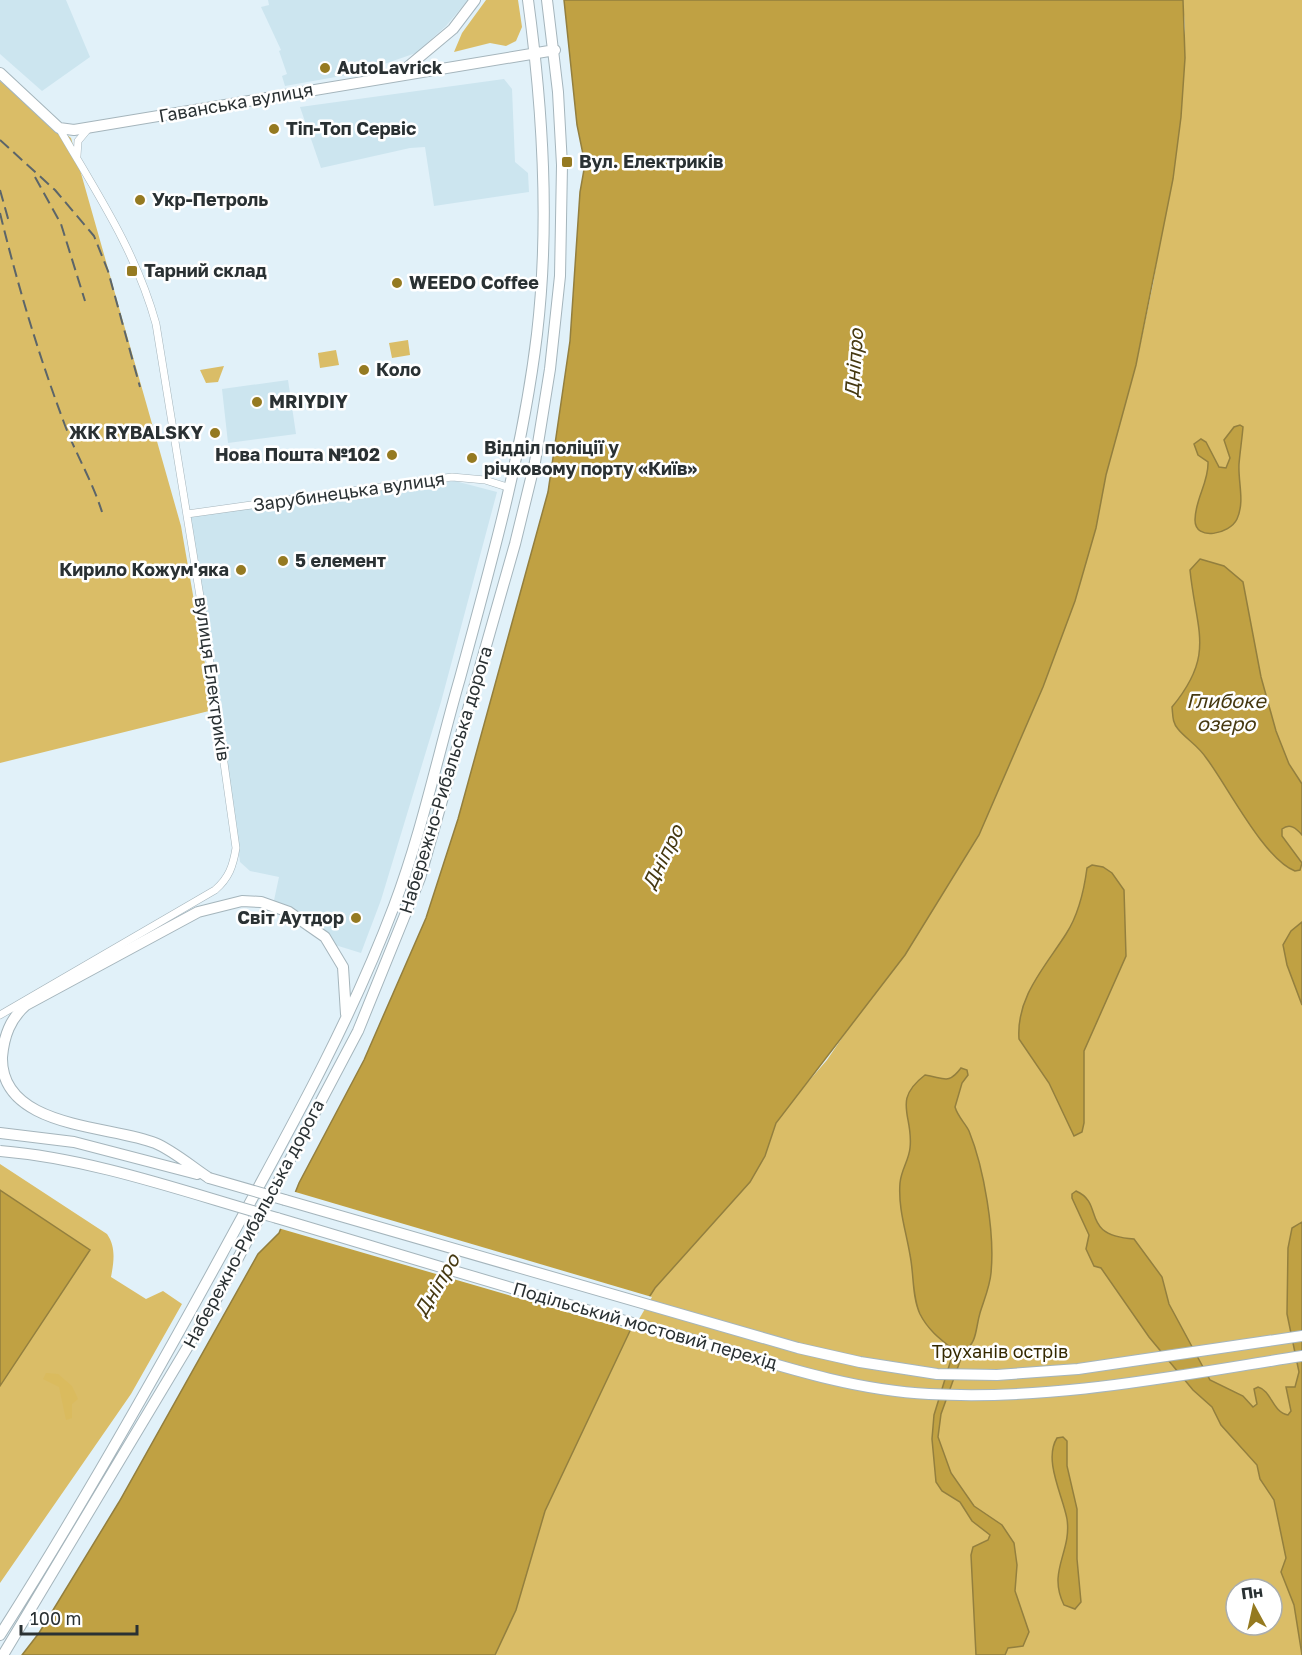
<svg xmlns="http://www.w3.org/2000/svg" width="1302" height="1655" font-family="'Golos Text',sans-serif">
  <rect width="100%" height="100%" fill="#e1f1f9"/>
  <!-- built -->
  <path fill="#cce5ef" d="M0,0H66L90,57L42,91L0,54Z
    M268,0H468L446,26L416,53L358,73L285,86L282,76L287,74L279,51L281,50L261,7L269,5Z
    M504,79L512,89L515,162L528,173L529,192L434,206L425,147L410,148L321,168L300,107Z
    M288,380L296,434L228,443L222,389Z
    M455,481L497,492L441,702L381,900L361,953L332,944L273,905L279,877L250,871L240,862L221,712L189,517Z"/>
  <!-- green -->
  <path fill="#dabd67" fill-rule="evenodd" d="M486,0H518L522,27L516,41L506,46L490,43L454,52L462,33Z
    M1183,0H1302V1655H495L516,1610L545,1511L637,1316L655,1288L750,1182L765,1156L776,1123L789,1104L827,1060L861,1010L905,955L979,835L1043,687L1096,528L1106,475L1136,365L1153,284L1181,117L1185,29ZM1236,1589H1272V1625H1236Z
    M0,81L71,138L181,526L213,710L0,763Z
    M408,340L410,355L392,358L389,343Z
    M336,350L339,365L320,368L318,353Z
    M224,366L218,382L206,383L200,370Z
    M0,1164L107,1234C116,1247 114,1261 111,1277L146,1299L163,1291L182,1304L131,1394L0,1583V1386L90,1250L0,1190Z"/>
  <!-- forest -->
  <path fill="#dabb5e" d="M46,1373L58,1374L72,1386L78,1399L72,1404V1418L66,1420L59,1387L43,1379Z"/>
  <!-- water -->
  <path fill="#c0a143" stroke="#937f3e" stroke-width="1.5" d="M564,0H1183L1185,58L1181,117L1173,179L1136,365L1106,475L1096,528L1075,601L1043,687L979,835L905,955L776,1123L765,1156L750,1182L655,1288L637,1316L545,1511L516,1610L495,1655H22L39,1633L119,1502L258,1254L279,1233L299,1183L364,1060L426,918L458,819L548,492L570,341L580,192L585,164L577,125Z
    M1240,425L1243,427C1242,439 1240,452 1239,464C1238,483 1245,501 1237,519C1230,534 1195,542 1195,520C1195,499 1209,482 1208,462L1198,455L1194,444L1201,439L1206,442L1219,467L1226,468L1230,458L1224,440L1234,427Z
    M1200,559L1224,566L1243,582L1261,677L1276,731L1289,764L1302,784V835C1296,828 1290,823 1282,829V836L1302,863L1300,870L1295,871C1264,859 1228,787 1207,759C1198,745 1186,739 1178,729C1172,722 1173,715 1172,707C1216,654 1196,631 1190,570Z
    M1092,865L1103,867L1112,873L1124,890L1126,956L1084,1051V1123L1082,1132L1074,1136L1049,1083L1019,1039C1016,997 1045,967 1066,934C1079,914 1084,891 1087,868Z
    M1302,922V1005L1287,965L1283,945L1291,931Z
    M961,1068L967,1070L968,1075L962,1083L955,1107C958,1117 965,1123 969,1131C984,1168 995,1233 991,1273C990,1286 984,1300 980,1313C975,1330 978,1341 963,1353L941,1414L938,1437L951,1473L974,1506L1002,1525L1014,1543L1017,1565L1015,1591L1029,1632L1023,1646L1008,1648L1005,1655H976L971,1555L973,1547L988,1540L990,1535L972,1521L960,1502L942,1491L936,1482L932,1439L934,1415L954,1350C940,1339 928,1330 920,1314C912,1297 914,1274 910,1255C906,1231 898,1208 900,1183C901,1170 909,1160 910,1148C914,1116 891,1101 925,1075C945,1078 948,1085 961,1068Z
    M0,1190L90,1250L0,1386Z
    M1076,1191C1106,1204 1078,1235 1134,1239L1162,1277L1169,1304L1210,1380L1243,1396L1253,1407L1257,1404L1254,1389L1258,1387C1272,1391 1272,1412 1288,1415L1291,1411L1286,1387H1295L1299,1372L1287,1314L1288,1248L1292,1228L1302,1222V1655L1294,1605L1281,1572L1286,1558L1274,1500L1260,1479L1257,1465L1221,1425L1212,1407L1193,1390L1149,1337L1101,1268L1094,1266L1086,1249L1089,1235L1072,1198V1194Z
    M1063,1437L1067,1441V1466L1077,1509V1559L1081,1602L1075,1609L1064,1605C1047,1571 1072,1552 1067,1519C1063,1496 1043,1460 1057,1438Z"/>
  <!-- pier -->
  <path fill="#e1f1f9" d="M292,1191L652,1297L632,1331L278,1228Z"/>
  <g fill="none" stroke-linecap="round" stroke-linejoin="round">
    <!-- street casing -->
    <g stroke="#a5b5bc" stroke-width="8">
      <path id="street" d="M77,156L78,141L88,129
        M187,514L452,477L485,480L510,488
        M0,1015L215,890C229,878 233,866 236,848L204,621L156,324C136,251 96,192 59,128"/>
    </g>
    <!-- secondary casing -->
    <g stroke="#a5b5bc" stroke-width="12">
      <path id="secondary" d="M0,73L59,128L74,130L555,50
        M398,75L453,29L475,0
        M0,1133L74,1142L197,1174
        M209,1178C192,1167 174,1151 155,1143C111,1125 0,1129 2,1057C4,1036 10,1019 26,1005L198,912L242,901L261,902L289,912L325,937L343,967L346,1014
        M285,1200L798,1348L860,1362L937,1374L997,1375L1078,1369L1302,1336
        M277,1218C412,1258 547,1300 683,1337C763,1360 845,1390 929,1394C1055,1401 1179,1375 1302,1356
        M0,1635C79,1511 152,1382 222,1254C284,1140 348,1028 394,906C422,832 438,754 460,678C491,564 523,451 537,334C550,223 543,111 528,0
        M3,1655L217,1298L358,1031L420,878L515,544L535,462L550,369L560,276L562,165L558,92L547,0"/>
    </g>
    <!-- street -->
    <use href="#street" stroke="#fff" stroke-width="7"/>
    <!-- secondary -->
    <use href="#secondary" stroke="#fff" stroke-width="10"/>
    <!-- rail -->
    <path stroke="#5c6569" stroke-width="2" stroke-dasharray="12 6" stroke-linecap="butt" d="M0,140L55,190L94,236L108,271L140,387
      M35,177L61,224L85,301
      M0,190L9,222
      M0,213C17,283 38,353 63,420C74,451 92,480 102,512"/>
    <!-- secondary-bridge casing -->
    <g stroke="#a5b5bc" stroke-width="12" stroke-linecap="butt">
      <path id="secondary-bridge" d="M0,1151C95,1159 185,1192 277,1218
        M209,1178L285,1200"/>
    </g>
    <!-- secondary-bridge -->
    <use href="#secondary-bridge" stroke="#fff" stroke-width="10"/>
  </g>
  <!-- markers -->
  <g fill="#957a21" stroke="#fff" stroke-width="2">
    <circle cx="325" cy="68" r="6"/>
    <circle cx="274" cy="129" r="6"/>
    <rect x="561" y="156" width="12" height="12" rx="3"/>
    <circle cx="140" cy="200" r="6"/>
    <rect x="126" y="265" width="12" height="12" rx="3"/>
    <circle cx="397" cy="283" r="6"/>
    <circle cx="364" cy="370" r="6"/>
    <circle cx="257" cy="402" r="6"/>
    <circle cx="215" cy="433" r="6"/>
    <circle cx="392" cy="455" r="6"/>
    <circle cx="472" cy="458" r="6"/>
    <circle cx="283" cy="561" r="6"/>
    <circle cx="241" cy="570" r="6"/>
    <circle cx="356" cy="918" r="6"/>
  </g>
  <g text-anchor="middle" stroke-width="5" stroke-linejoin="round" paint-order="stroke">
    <!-- poi labels -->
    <g font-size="18" font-weight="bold" fill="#2a3133" stroke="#fff" text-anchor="start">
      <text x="337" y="74">AutoLavrick</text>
      <text x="286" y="135">Тіп-Топ Сервіс</text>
      <text x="579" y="168">Вул. Електриків</text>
      <text x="152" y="206">Укр-Петроль</text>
      <text x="144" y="277">Тарний склад</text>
      <text x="409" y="289">WEEDO Coffee</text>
      <text x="376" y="376">Коло</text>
      <text x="269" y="408">MRIYDIY</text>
      <text x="203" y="439" text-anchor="end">ЖК RYBALSKY</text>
      <text x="484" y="454">Відділ поліції у<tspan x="484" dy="21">річковому порту «Київ»</tspan></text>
      <text x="380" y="461" text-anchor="end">Нова Пошта №102</text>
      <text x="295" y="567">5 елемент</text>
      <text x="229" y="576" text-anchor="end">Кирило Кожум'яка</text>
      <text x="344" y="924" text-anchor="end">Світ Аутдор</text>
    </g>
    <!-- street labels -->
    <g font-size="18" fill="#2a3133" stroke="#fff">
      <text transform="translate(236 103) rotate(-10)" y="6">Гаванська вулиця</text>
      <text transform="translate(349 492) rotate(-8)" y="6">Зарубинецька вулиця</text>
      <text transform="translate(212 679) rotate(82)" y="6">вулиця Електриків</text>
      <text transform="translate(446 780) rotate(-73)" y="6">Набережно-Рибальська дорога</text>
      <text transform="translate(254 1224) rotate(-62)" y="6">Набережно-Рибальська дорога</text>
      <text transform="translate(645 1326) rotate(16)" y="6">Подільський мостовий перехід</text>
    </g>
    <!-- park labels -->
    <g font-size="18" fill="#352900" stroke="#fff">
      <text x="1000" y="1358">Труханів острів</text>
    </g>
    <!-- water labels -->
    <g font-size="20" font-style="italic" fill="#463911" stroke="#fff">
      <text transform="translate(854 363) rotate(-86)" y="7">Дніпро</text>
      <text x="1226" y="708">Глибоке<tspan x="1226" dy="23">озеро</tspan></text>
      <text transform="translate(663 857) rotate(-64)" y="7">Дніпро</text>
      <text transform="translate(437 1285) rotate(-59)" y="7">Дніпро</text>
    </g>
  </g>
  <!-- north arrow -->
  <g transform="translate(1254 1607) rotate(352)"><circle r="28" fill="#ffffff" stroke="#aaadad" stroke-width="1.5"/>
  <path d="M0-4.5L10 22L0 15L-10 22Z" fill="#957a21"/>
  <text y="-9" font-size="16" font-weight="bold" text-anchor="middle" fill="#2a3133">Пн</text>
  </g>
  <!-- scale -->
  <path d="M21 1625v9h116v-9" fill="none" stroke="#2a3133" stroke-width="3"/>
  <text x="30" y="1625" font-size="18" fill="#2a3133" stroke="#ffffff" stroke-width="4.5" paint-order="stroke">100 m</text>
</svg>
